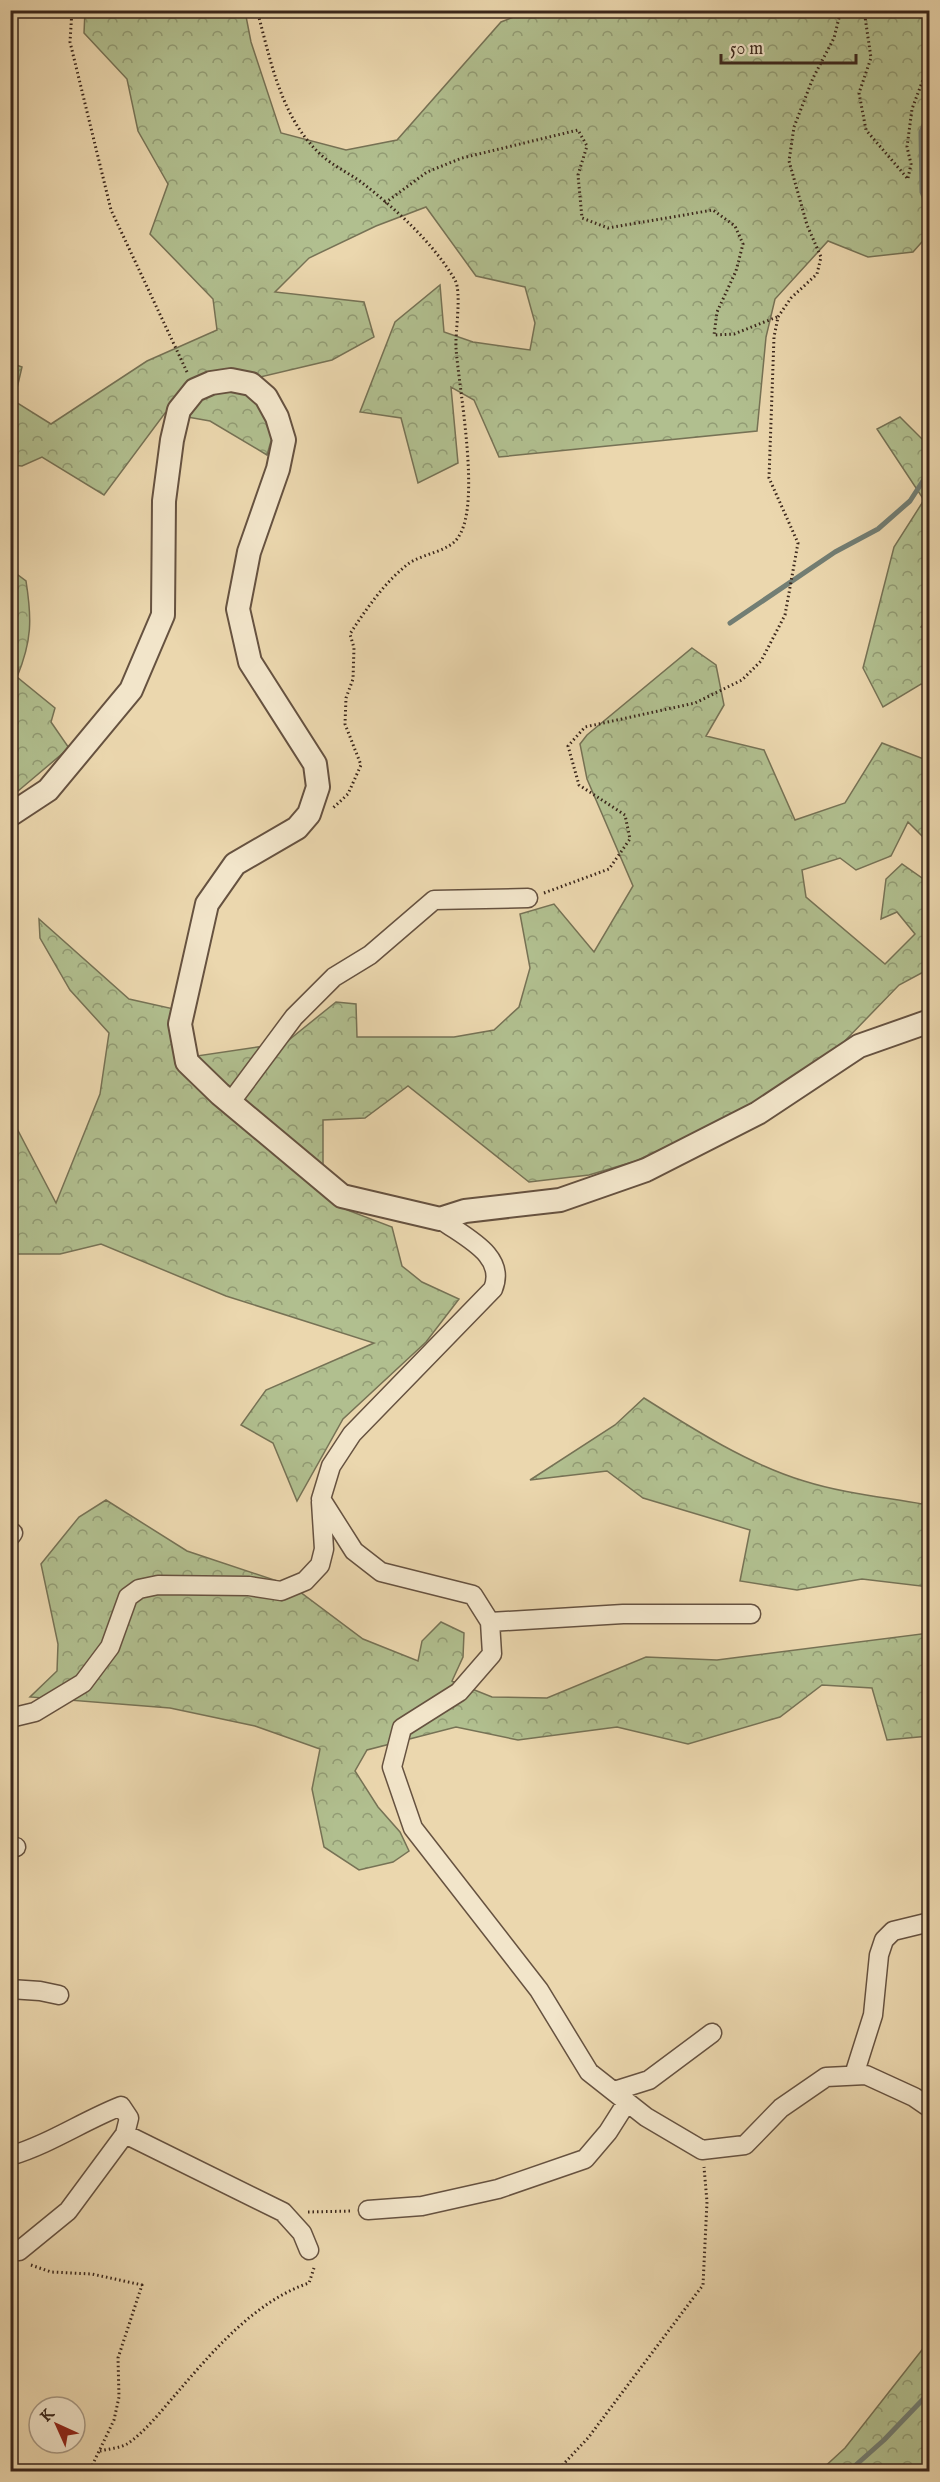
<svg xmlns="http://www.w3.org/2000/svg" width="940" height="2482" font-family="'IM FELL English',serif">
  <defs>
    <pattern id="forest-crowns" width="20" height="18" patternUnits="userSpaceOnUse" patternTransform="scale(1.5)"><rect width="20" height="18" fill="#b1bf8f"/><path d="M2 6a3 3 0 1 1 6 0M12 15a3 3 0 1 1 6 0" fill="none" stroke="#919b74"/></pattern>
  </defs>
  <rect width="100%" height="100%" fill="#ebd7ae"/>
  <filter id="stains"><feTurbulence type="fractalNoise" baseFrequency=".00333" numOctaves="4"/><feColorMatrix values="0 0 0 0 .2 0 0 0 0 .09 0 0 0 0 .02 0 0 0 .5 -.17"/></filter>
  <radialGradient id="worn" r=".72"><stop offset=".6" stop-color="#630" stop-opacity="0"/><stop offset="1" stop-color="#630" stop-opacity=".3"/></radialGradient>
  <!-- forest -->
  <path fill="url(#forest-crowns)" stroke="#767255" stroke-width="1.5" d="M85,11H245L251,42L281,133L346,150L397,140L501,22L529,11H929V234L913,252L868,257L828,241L775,299L766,337L757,431L499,457L474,400L451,387L458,463L418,483L401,418L360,412L395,322L440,285L444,332L473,342L530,350L535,323L525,287L476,276L426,207L376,226L309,258L275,292L364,302L374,337L332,360L260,377L273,434L267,455L210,421L165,413L104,495L42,457L22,466L11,465V363L22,367L14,401L51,424L147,361L217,330L213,299L150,234L168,184L138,131L127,79L84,33Z
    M900,417L924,441L929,428L930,617L921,627L929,630V687L921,684L883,707L863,668L894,547L924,500L877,429Z
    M10,569L26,581C32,619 32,641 17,677L55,708L51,722L69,748L11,797Z
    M692,648L716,665L724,705L706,736L764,750L795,820L845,803L882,743L929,761V843L908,822L891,856L856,870L840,858L802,870L806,897L885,964L915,934L897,912L881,919L886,879L902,864L929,883V969L899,985L838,1048L753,1106L636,1161L589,1175L529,1182L408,1086L365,1118L323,1120V1165L347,1210L392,1227L402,1266L422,1282L459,1299L426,1342L343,1419L297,1501L273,1443L241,1425L266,1390L374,1343L226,1296L101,1244L60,1254H11V1123H14L56,1203L100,1094L109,1033L70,990L40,938L39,919L129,999L174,1009L177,1059L285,1043L336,1002L356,1004L357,1037H454L494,1030L519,1007L530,968L520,914L554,904L594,952L633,886L587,779L580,744L587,735Z
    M644,1398C693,1429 748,1464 804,1481C842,1493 882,1497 922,1504L929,1481V1587L862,1579L797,1590L740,1581L750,1530L643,1498L607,1471L530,1480L615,1425Z
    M106,1500L187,1551L292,1586L363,1639L418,1661L422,1641L441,1622L464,1633L463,1657L452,1681L492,1697L547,1698L646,1657L717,1660L929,1633V1736L887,1740L872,1688L822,1685L780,1717L688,1744L617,1727L518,1740L456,1727L367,1750L355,1771L378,1807L400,1832L409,1851L393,1862L359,1870L324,1847L312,1789L320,1749L255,1726L170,1708L30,1697L57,1671L58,1644L41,1564L79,1517Z
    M929,2341V2471H820L845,2448Z"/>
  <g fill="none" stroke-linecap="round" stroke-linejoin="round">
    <!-- stream -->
    <path stroke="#727e74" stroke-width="5" d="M930,111L921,132L922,192L930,211
      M730,623L835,552L878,529L910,501L930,470
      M848,2472L884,2440L930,2392"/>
    <!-- minor casing -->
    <g stroke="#665240" stroke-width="21">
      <path id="minor" d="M230,1103L294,1017L334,977L370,955L434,900L528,898
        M440,1219C464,1237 507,1255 493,1289L352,1434L331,1466L321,1499L354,1551L381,1572L473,1595L490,1622L492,1654L459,1692L402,1728L392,1767L413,1828L539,1990L589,2072L646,2117L702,2150L745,2145L781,2108L826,2077L866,2075L914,2097L930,2108
        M10,1537L13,1533
        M490,1622L623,1614H751
        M10,1718L35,1712L83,1683L110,1647L128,1597L139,1589L158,1585L249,1586L281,1591L305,1581L320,1565L324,1549L321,1502
        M10,1846L16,1847
        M10,1989L40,1991L59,1995
        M854,2075L873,2015L879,1955L884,1940L893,1931L930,1922
        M614,2091L649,2080L712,2033
        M125,2134L283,2212L302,2233L309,2250
        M10,2156C50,2144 83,2121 121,2106L129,2118L125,2134L68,2211L19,2251
        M368,2210L422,2206L498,2189L585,2159L608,2132L627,2102"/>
    </g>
    <!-- tertiary casing -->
    <g stroke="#665240" stroke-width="26">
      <path id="tertiary" d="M10,815L48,790L131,690L163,615L164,501L172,440L179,410L195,390L211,383L231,380L251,384L266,397L277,417L284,440L278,469L249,552L238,609L250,662L315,764L318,787L309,814L297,828L235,864L207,904L180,1024L187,1062L220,1094L342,1196L440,1219L465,1211L560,1200L646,1170L758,1113L859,1046L930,1021"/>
    </g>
    <!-- path -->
    <path stroke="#3a261b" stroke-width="3" stroke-dasharray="1.5 3" stroke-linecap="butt" d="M72,10L70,42L111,210L187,372
      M257,10C270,58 280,114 317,151C330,165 350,173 365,185C398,211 434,244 455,280C462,293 455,332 456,348C459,390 481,502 459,536C450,552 423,553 408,564C385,582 366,609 350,634L354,648L353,679L346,698L345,724L361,765L348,794L333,808
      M864,10L871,58L859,93L866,130L908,179
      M908,178L911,164L907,147L912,109L930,61
      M385,203L427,172L462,158L578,130L587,146L578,175L582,218L608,228L713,210L735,226L743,244L736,271L717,312L714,335L734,334L777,317
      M544,893L609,869L630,839L625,815L579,785L568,746L585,727L695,703L742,680L761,661L785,615L798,543L769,478L774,337L778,317L791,298L817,274L821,257L807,225L789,161L794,127L813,78L834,38L841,10
      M308,2212L353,2211
      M31,2265L51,2272L92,2274L142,2285L118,2358L119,2397L114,2420L89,2472
      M100,2451C108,2449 120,2448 127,2444C145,2432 162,2410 176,2394C212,2352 255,2301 309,2283L314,2268
      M10,2461L17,2472
      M556,2472L588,2438L703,2285L707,2202L704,2167"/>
    <!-- minor -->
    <use href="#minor" stroke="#f2e5ca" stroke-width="18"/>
    <!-- tertiary -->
    <use href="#tertiary" stroke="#f2e5ca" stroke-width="22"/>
  </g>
  <!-- margin -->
  <rect width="940" height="2482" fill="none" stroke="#ebd7ae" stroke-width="36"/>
  <rect x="12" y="12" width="916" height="2458" fill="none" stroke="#3a261b" stroke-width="3"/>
  <rect x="18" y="18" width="904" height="2446" fill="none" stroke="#3a261b" stroke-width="1.5"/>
  <!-- north arrow -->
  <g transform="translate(57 2425) rotate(315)"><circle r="28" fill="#f2e5ca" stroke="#a89984" stroke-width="1.5"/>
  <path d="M0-4.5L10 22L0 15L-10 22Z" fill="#8f2418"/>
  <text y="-9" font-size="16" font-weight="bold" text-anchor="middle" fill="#3a261b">K</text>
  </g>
  <!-- scale -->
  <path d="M721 54v9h135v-9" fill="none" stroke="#3a261b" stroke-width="3"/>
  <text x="730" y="54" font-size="18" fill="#3a261b" stroke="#f2e5ca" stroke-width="4.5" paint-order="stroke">50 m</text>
  <rect width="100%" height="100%" filter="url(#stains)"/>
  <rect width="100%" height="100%" fill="url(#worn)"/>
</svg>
